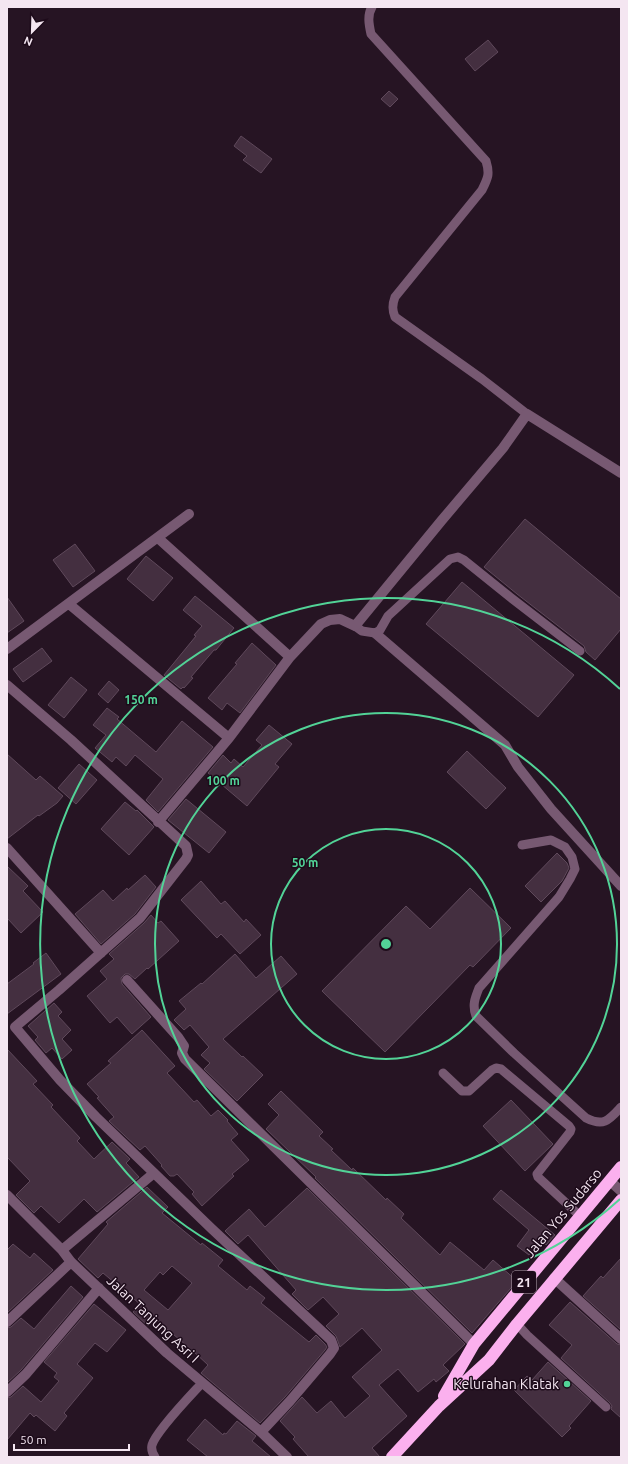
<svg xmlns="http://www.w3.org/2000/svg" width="628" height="1464" font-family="Ubuntu,sans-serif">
  <rect width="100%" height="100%" fill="#261423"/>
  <!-- building -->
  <path fill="#442f40" stroke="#5f495b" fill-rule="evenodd" d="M488,40L498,52L475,71L465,59Z
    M389,91L398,99L390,107L381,99Z
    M241,136L272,159L261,173L243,160L247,156L234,146Z
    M525,519L621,599V629L595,660L586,652L584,646L517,594L484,567Z
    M75,544L95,571L73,587L53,560Z
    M146,556L173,578L153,601L127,579Z
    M462,582L574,675L538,717L426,624Z
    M195,596L234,628L216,650H214L191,677L193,678L184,688L183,687L181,689L164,675L196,636L194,635L202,626L183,610Z
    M7,597L24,621L7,633Z
    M252,643L276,665L240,713L227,703L222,710L208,698L237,664L235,663Z
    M42,648L52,661L23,682L13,669Z
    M71,677L87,690L64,718L48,705Z
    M109,681L119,690L108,703L98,694Z
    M107,708L119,717L117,719L156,752L182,721L213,747L158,812L146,800L163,779L135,755L126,766L116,757L112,762L95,748L106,735L93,725Z
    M269,725L292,744L275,764L279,767L247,806L208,773L223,755L231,763L234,759L243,767L262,745L256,740Z
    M467,751L506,788L486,809L447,772Z
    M7,754L36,780L40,776L63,796L57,803L39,816L38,815L7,839Z
    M79,764L97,780L76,804L58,788Z
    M186,799L226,832L209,853L168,820Z
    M125,802L136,811L137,810L154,827L129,855L101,829Z
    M557,853L567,863L569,868L562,881L541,902L525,886Z
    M7,866L28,886L23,891L43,912L21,933L7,918Z
    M145,875L156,887L135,914L101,944L75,914L103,890L113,901L127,888L128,890Z
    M201,881L221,904L225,901L244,922L246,919L261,935L240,954L221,934L217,938L181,900Z
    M470,888L511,928L473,967L470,965L385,1052L322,991L406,906L430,929Z
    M151,915L158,923L161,921L179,941L148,969L147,968L135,979L129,974H125L121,978L122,984L151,1017L132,1034L117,1017L110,1023L87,996L107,979L100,971L114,959L109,954L144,923Z
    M46,953L61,974L7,1014V984L34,964L33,963Z
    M235,954L256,978L281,956L297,974L223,1039L242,1057L243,1056L263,1075L237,1101L204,1069L210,1063L201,1055L209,1047L190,1025L184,1030L174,1020L186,1009L179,1001L201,983L202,984Z
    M54,1003L62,1012L58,1016L71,1030L62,1039L72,1050L62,1059L52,1048L46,1053L35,1040L38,1037L28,1026Z
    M142,1030L175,1066L167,1073L194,1102L197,1100L211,1116L218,1110L228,1120L227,1121L238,1134L231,1140L249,1160L232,1174L234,1176L202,1206L192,1194L194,1192L177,1174L174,1176H170L161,1166L162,1165L145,1146L140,1150L109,1121L114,1117L97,1098L99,1097L87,1084L111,1063L108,1061Z
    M7,1049L37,1081L33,1084L53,1105L51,1107L80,1138L77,1141L94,1159L112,1142L130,1159L126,1163L139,1177L97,1212L84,1199L59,1223L41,1206L34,1213L16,1195L30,1181L7,1157Z
    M281,1091L323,1132L319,1136L333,1149L331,1150L352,1170L353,1168L386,1200L387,1198L404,1214L401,1218L440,1255L450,1242L484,1270L493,1260L517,1281L472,1333L315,1178L316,1177L266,1129L279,1115L268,1104Z
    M511,1100L553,1144L525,1171L483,1126Z
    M147,1187L168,1207L162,1213L201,1245L202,1243L223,1260L218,1266L247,1290L250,1286L265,1298L261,1303L309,1342L316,1335L325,1344L327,1347L325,1350L285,1397L260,1423L201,1373L208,1365L193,1351L154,1318L148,1326L133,1312L140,1304L103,1273L98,1278L78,1259L108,1224L106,1222ZM172,1266L192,1283L168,1310L144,1290L160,1272L163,1275Z
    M307,1188L465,1344L443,1365L449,1371L436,1382L434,1379L418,1392L398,1369L379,1385L407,1416L372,1448L380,1457H309L293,1439L295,1437L280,1421L302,1397L317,1413L331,1401L345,1418L370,1396L352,1377L382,1350L362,1328L340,1347L336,1336L326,1326L339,1314L323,1297L308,1310L292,1294L296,1290L248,1235L238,1244L225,1231L249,1209L265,1227Z
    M501,1190L555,1235L546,1245L540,1239L529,1255L517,1246L529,1230L493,1199Z
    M13,1244L30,1258L34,1253L53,1270L7,1313V1250Z
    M621,1258V1330L583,1296L601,1276L603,1278Z
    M71,1286L83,1297L21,1370L7,1383V1328L11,1327L21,1318L34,1329Z
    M570,1302L617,1344L621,1345V1418L611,1409L612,1406L610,1403L561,1358L572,1345L549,1325Z
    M94,1304L126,1330L107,1352L95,1343L77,1364L93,1378L64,1413L67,1416L55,1431L36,1415L34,1417L30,1413L7,1440V1398L11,1397L23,1386L41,1402L59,1381L54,1377L57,1373L44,1362Z
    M548,1362L591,1401L569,1426L571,1428L562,1437L514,1390L527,1376L532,1380Z
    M205,1419L223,1435L224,1433L226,1434L237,1421L256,1436L252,1441L271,1457H208L187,1440Z"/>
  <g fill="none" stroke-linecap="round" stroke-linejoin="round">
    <!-- lane -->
    <path stroke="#775972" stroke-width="9" d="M372,7C367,15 369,25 371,34L486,161C490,174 488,178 482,190L395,297C392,305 392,310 395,317L482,379L527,414
      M355,626L362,631L375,633L380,630L388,616L450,559L458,557L464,560L510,597L580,651
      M522,845L551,840L565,847L572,857L575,869L570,879L559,897L479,988C475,998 472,1005 476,1016L514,1053L586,1118C604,1127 609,1120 621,1107
      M443,1073L462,1091H469L492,1070L496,1068L501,1069L569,1126L571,1129L570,1132L537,1174L538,1177L580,1216
      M517,1324L527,1335L606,1407
      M155,1457C153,1454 151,1449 152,1445C156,1431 191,1395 202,1383"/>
    <!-- street -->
    <path stroke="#775972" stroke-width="10" d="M158,538L290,657
      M69,604L229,738
      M375,633L505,745L518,767L551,809L621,886
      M7,649L189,514
      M7,685L71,740L186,846L188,855L186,859L140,918L59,990L15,1027L60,1080L96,1117L212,1229L331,1340L334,1348L330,1354L290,1401L261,1432
      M158,822L229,738L290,657L321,624L330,620L340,619L355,626L442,520L503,448L527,414L621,473
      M7,848L101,953
      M127,980L178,1037L184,1046L182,1053L185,1059L474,1344
      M610,1181L621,1191
      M7,1195L62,1250L71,1262L167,1353L261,1432L287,1457
      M62,1250L154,1173
      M554,1278L621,1339
      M7,1322L71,1262
      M7,1392L26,1374L99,1288"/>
    <!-- highway -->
    <path stroke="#fbb0ee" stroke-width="12" d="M444,1396L474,1344L621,1167
      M392,1457L439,1406L489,1360L517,1324L621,1200"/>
  </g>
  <!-- distance rings -->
  <g fill="none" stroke="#52d397" stroke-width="2">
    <circle cx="386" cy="944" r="115"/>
    <circle cx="386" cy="944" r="231"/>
    <path d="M620 1199A346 346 0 1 1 620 689"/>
  </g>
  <!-- markers -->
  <circle fill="#52d397" stroke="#1d0b1a" stroke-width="1.5" cx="567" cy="1384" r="4"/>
  <g text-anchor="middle" stroke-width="3" stroke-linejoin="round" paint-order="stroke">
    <!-- shield labels -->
    <rect fill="#1d0b1a" stroke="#b4a4b0" stroke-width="1" x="512" y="1271" width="24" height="22" rx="3"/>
    <g font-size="13" font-weight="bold" fill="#f4e6f1">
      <text x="524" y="1287">21</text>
    </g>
    <!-- street labels -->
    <g font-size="14" fill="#f4e6f1" stroke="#1d0b1a">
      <text transform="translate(563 1213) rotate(-50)" y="5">Jalan Yos Sudarso</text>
      <text transform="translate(153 1319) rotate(43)" y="5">Jalan Tanjung Asri I</text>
    </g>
    <!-- poi labels -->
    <g font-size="14" fill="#f4e6f1" stroke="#1d0b1a" text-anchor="end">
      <text x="559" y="1389">Kelurahan Klatak</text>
    </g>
  </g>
  <circle cx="386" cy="944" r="6" fill="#52d397" stroke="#1d0b1a" stroke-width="2"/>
  <g font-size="12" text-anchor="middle" font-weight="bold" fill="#52d397" stroke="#1d0b1a" stroke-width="3" stroke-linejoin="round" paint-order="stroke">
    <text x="141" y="704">150 m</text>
    <text x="223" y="785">100 m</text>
    <text x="305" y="867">50 m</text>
  </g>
  <!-- border -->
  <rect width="628" height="1464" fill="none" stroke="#f4e6f1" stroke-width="16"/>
  <!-- north arrow -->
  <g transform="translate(32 32) rotate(203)" stroke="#1d0b1a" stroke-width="3" paint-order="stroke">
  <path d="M0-3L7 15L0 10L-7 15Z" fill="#f4e6f1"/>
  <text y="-6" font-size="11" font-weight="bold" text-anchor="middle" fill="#f4e6f1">N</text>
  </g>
  <!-- scale -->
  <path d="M14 1444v6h115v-6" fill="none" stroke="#f4e6f1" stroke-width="2"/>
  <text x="20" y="1444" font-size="12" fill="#f4e6f1" stroke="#1d0b1a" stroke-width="3" paint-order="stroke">50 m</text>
</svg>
